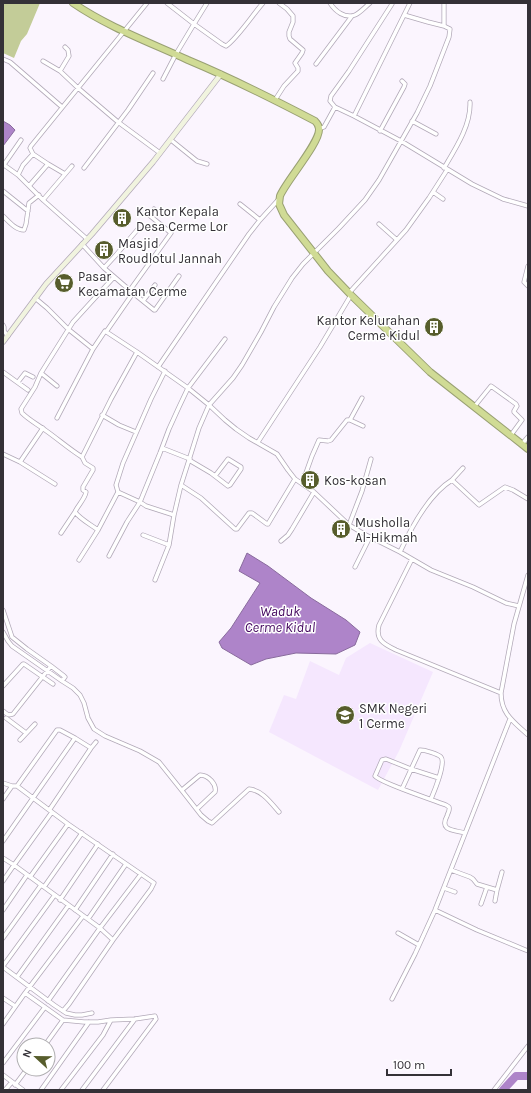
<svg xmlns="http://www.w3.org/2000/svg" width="531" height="1093" font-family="Karla,sans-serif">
  <rect width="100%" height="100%" fill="#fbf5fe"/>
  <!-- built -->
  <path fill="#f5e7fe" d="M370,643L433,672L399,751L378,790L269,732L284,695L296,699L310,661L339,675L346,658Z"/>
  <!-- green -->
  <path fill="#c3cc98" d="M3,3H40L27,34L21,41L14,58L3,53Z"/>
  <!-- water -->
  <path fill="#ae84c9" stroke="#896b9d" d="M3,121L10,125L15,130L3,146Z
    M247,553L268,566L311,598L346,620L360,632L355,645L336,654L296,653L266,659L251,665L222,648L219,642L231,628L260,583L239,571Z"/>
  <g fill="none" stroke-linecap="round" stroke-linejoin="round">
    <!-- river -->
    <path stroke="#ae84c9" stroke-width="8" d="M503,1090L516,1076H528"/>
    <!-- street casing -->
    <g stroke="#b2a9b8" stroke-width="5">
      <path id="street" d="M207,3L194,24L222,44L226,46C236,40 254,13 263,3
        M330,3C335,11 345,19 355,15C360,13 365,7 370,3
        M410,3L354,116L401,141L472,184L503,199L528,206
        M444,3V26
        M3,59L10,62L62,107
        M43,61L60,71L78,88L118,122L160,153
        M316,64L352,16
        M60,71L69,56L68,50L65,47
        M163,79L176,54L194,24L167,3
        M275,100L284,86L298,71V68L295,63L302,53L303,50L290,39L289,36V32L293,22V16L287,9L279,3
        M335,107L330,101L331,96L349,71L392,4
        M412,121L436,134
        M319,129L324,127L335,107L354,116
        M380,131L404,87L405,84L402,81
        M171,140L197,161L207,164
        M48,164L65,174
        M4,165L18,175L43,200L87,239
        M3,166L21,140
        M84,168L128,110L153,73
        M444,168C456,148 471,125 470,102
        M18,175L23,165L33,154L30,148L31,146L147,3
        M29,186L48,164L33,154
        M3,191L28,211
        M433,192L443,199
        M43,200L72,166
        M240,204L260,220
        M3,216C9,222 16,230 24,230L26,224L29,203L39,195
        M379,224L397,240
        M82,244L104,268L133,293L106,332
        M528,266L524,282L528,286
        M104,268L116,255L138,229
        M130,290L171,233L149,215L154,209
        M133,293L154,310H155L179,276
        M349,293L406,230L429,198L447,170
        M35,298L47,308L68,329L93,349
        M143,301L155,285
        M3,325L4,327V331L8,336
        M137,352L111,399L82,457L85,463L93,468V470L83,487V490L86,492C85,499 78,505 75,512C80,519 90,524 98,530L118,492L116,485L123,463L151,399L165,371
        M158,367L249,234L260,220L279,199
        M3,372L28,390
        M41,373L57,386
        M18,382L25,373L33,377
        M474,407L491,386L516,404L517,406L514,411V412L522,420L511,435
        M102,415L119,425L136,432
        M57,418L93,349L105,331L137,352L188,388L209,405L225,420L236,429L249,438L277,454L288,470L295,479L314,492L349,525L366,535L400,552L431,570L473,587L506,603L519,606
        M350,420L362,398
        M43,428L20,462L55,484
        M258,442L320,347L351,295
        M522,444L528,437
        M162,448L190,459
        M3,454L20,462
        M82,457C69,449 58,439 45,430C37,424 29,420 22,413L21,409L35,387L41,373L73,322L114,277
        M189,460L199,428L209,405L233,378L242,365L261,332L274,307L292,278L303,264L339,228L365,200L379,180L417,113L430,86L449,37L450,29L444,26L428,22L404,15
        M452,480L463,468
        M302,484L312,456L319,440L328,441L331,440L347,420H350L363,426
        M181,485L189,460L211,473L228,486L230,485L241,469V467L228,459L215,476
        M174,515L146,506L140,502L160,453L169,429L179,407L188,388L225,339
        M349,525L362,491L371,459
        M61,533L75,512
        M143,535L169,545
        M281,541L288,535L292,529L314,492
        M400,552C411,528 429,494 452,480L479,505L505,487L513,490L528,499
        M109,556L127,522L140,502L118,492
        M412,559L379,625C375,640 384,644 396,650L501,693
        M79,560L98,530
        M355,567L370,537
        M528,575L514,624L501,693C501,714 514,722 528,735
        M155,580L169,545L174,515L181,485L201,498L235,529H237L249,513H252L267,524H268L295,479
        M3,610L12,637L27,649L51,666L64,676L65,677L62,681L12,646L8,641L3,632
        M62,681L73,688L80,695L84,703L88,718L94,729L105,736L140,751L159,762L183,792L201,815L208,821L212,823L249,789C262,790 271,803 279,812
        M3,686L23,664H24L53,684
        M3,711C7,714 8,716 13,714L51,666
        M6,718L26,733
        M20,740L35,724
        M91,748L96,742
        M439,778L411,769L386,759L382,760L375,776C380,783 434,800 446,805L449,807C450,811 448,812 447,816C439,831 454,830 465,833
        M3,783L12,786
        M17,786L57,730H60L75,738L33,798L68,824L154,883L151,889L113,940L69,1004L63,1011
        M402,789L420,750C425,750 438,754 441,757C446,763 434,792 431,799
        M182,790L200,775C208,775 217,784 215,792L197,809
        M3,799L12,786H17L33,798L3,841
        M50,809L91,748L75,738
        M3,858L14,865L52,812
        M451,870L470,877L473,879L477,884L497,890L502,872
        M30,877L68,824
        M3,881L14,865L100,928L113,940
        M44,887L82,833
        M444,888L455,892
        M60,900L98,844
        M495,901L497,890
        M481,904L487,887
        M3,910L27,875
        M75,910L113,854
        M435,910L477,930L528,951
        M88,919L126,864
        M398,933L419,945
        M3,938L41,885
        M3,966L54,896
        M3,967L54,1005L66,1013L75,1015H82L92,1013
        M17,977L68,906
        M25,993L63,1020L84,1022H98L111,1020L103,1035L61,1090
        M3,998L15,1006
        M392,999L415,954L435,910L510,719
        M48,1001L100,928L141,874
        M3,1024L25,993L83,916
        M45,1045L63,1020
        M3,1063L45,1007
        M3,1075L23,1090
        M15,1085L27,1069
        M5,1090L12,1082
        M41,1090L89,1022
        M82,1090L135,1019
        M103,1090L156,1019L155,1016L135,1019L111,1020
        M494,1090L528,1046"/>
    </g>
    <!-- secondary casing -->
    <g stroke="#b2a9b8" stroke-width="6">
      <path id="secondary" d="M3,342L46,284L92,234L153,162L221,74"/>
    </g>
    <!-- highway casing -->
    <g stroke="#99a074" stroke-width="8">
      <path id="highway" d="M73,3C108,27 149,42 188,60C231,78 273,99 315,121C317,123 319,125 319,129C320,143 286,181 280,196L279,204L284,215L328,271L351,295L430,372L528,449"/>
    </g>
    <!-- street -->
    <use href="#street" stroke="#fff" stroke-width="3.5"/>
    <!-- secondary -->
    <use href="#secondary" stroke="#f1f4df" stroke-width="4.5"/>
    <!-- highway -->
    <use href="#highway" stroke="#d0db95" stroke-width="6"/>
  </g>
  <!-- icons -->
  <defs>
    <g id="building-disc" transform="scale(1)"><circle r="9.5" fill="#575d2c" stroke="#fff"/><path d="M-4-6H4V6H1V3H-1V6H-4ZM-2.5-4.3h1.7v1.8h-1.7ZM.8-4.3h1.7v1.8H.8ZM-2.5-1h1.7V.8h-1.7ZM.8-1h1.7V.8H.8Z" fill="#fff"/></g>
    <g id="supermarket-disc" transform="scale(1)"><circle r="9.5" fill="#575d2c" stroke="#fff"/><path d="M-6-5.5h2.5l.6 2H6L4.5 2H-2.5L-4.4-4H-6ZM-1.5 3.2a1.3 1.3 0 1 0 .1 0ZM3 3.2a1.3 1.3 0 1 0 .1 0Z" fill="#fff"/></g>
    <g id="school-disc" transform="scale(1)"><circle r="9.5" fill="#575d2c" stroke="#fff"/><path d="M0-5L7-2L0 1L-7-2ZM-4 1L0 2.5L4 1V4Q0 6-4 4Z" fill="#fff"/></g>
  </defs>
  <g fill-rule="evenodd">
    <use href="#building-disc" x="122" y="218"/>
    <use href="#building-disc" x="104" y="250"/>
    <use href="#supermarket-disc" x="64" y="283"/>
    <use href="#building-disc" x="434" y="327"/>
    <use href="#building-disc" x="310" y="480"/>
    <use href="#building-disc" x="341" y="529"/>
    <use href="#school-disc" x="345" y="715"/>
  </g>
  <g text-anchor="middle" stroke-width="3" stroke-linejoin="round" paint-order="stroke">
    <!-- poi labels -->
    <g font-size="13" fill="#343137" stroke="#fff" text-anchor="start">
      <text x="136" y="216">Kantor Kepala<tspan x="136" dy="15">Desa Cerme Lor</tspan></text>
      <text x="118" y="248">Masjid<tspan x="118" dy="15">Roudlotul Jannah</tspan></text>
      <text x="78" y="281">Pasar<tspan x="78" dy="15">Kecamatan Cerme</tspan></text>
      <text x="420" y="325" text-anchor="end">Kantor Kelurahan<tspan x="420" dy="15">Cerme Kidul</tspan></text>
      <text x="324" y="485">Kos-kosan</text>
      <text x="355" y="527">Musholla<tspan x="355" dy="15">Al-Hikmah</tspan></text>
      <text x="359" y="713">SMK Negeri<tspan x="359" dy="15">1 Cerme</tspan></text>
    </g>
    <!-- water labels -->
    <g font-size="14" font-style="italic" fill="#42055d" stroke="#fff">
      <text x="280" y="616">Waduk<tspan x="280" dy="16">Cerme Kidul</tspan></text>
    </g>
  </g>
  <!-- border -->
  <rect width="531" height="1093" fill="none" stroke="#343137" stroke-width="8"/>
  <!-- north arrow -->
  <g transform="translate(36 1057) rotate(292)"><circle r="19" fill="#ffffff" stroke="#aeadaf"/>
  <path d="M0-3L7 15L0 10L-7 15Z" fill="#575d2c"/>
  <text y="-6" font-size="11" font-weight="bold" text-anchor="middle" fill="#343137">N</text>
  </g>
  <!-- scale -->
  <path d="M387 1069v6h64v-6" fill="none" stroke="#343137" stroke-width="2"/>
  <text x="393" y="1069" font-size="12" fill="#343137" stroke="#ffffff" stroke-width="3" paint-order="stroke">100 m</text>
</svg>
